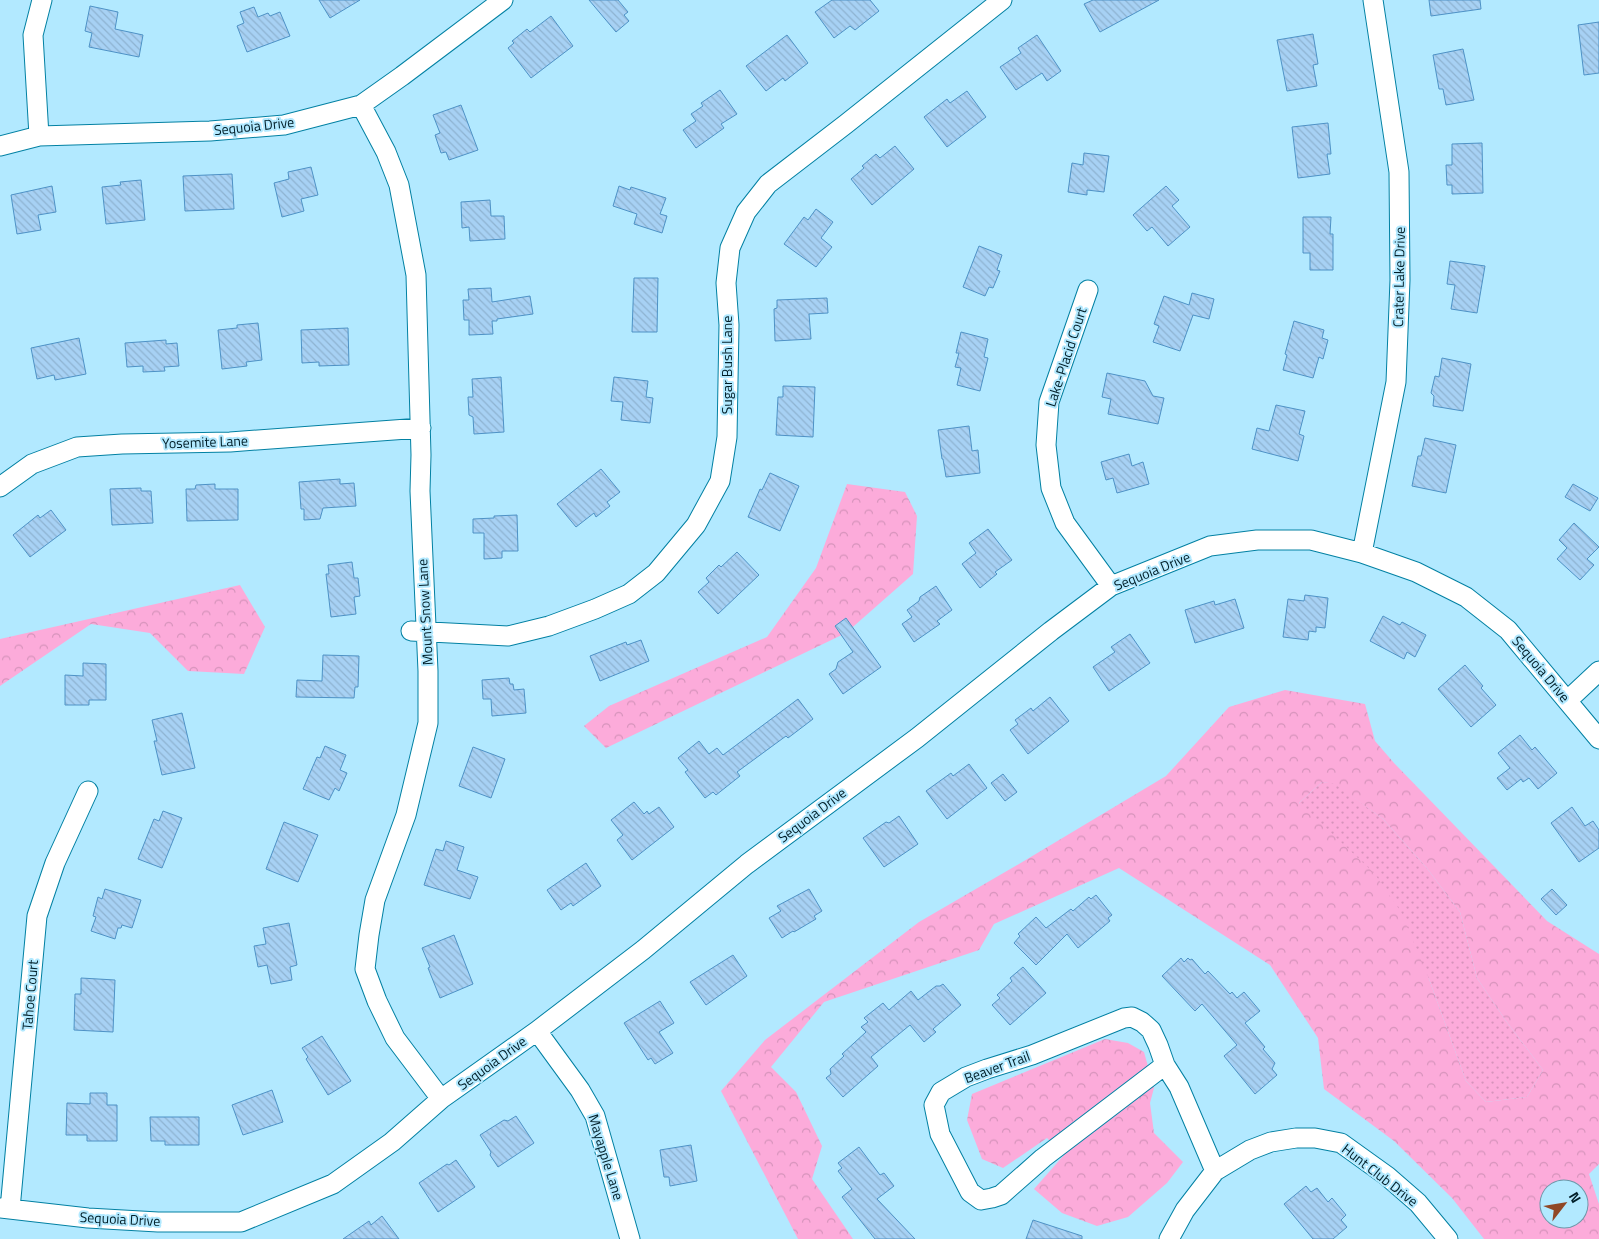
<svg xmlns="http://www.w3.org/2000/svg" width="1599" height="1239" font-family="'Titillium Web',sans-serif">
  <defs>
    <pattern id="grass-dots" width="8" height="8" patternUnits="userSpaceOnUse" patternTransform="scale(1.25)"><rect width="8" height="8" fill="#fcabda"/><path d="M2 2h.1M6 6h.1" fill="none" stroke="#d693bb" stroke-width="1.8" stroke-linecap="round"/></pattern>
    <pattern id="forest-crowns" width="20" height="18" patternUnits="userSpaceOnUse" patternTransform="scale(1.25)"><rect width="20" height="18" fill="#fcabda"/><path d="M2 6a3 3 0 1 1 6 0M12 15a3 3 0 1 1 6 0" fill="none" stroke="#d693bb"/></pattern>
    <pattern id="building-back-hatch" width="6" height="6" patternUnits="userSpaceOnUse" patternTransform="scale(1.25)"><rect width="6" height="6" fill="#a7d1f4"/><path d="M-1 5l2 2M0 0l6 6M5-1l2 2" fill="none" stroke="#8eb3d1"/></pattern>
  </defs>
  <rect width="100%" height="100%" fill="#b2e9ff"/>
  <!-- grass -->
  <path fill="url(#grass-dots)" d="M1322,782L1335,783L1383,819L1426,867L1460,912L1477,978L1506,1021L1543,1070L1527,1097L1486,1102L1466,1081L1429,979L1299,803Z"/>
  <!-- forest -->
  <path fill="url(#forest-crowns)" fill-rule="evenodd" d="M847,484L905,492L917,516L913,574L846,633L606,748L584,726L609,706L767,637L816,568Z
    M240,585L265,627L244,674L188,671L150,633L91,624L0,686V639Z
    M1285,690L1365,704L1375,741L1394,763L1547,921L1599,954V1164L1589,1174L1599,1204V1239H1484L1452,1198L1394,1141L1324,1089L1318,1038L1270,965L1119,868L994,924L979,950L824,1002L771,1067L796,1092L822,1146L812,1179L853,1239H798L721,1091L765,1040L919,922L1024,861L1166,776L1229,707ZM1322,782L1335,784L1383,819L1426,867L1460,912L1477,978L1506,1021L1543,1070L1527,1097L1486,1102L1466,1081L1429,979L1401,912L1374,873L1299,803ZM1549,1189H1579V1219H1549Z
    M1105,1039L1128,1043L1144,1052L1154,1088L1150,1103L1154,1133L1183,1162L1167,1183L1128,1217L1097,1226L1062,1213L1034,1189L1064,1155L1047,1138L1003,1168L982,1159L967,1120L972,1094Z"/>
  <!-- building -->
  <path fill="url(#building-back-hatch)" stroke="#4e92c6" d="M319,0H360L330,18Z
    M589,0H618L628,12L624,15L629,21L616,32Z
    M832,0H870L879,11L855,30L850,26L834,38L815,12Z
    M1093,0H1159L1100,32L1084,4Z
    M1429,0H1480L1481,9L1431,16Z
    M90,6L118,12L115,29L143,35L139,57L89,47L92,33L85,31Z
    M254,7L258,17L268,13L270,16L280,12L290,36L247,52L237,26L244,23L240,12Z
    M551,16L573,46L531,78L508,48L514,43L512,41L527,29L530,32Z
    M1599,22V73L1584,75L1578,25Z
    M1313,34L1318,64L1313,65L1317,86L1287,91L1277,40Z
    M787,35L808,63L785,81L783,78L766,91L746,66Z
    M1037,35L1061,71L1047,81L1042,73L1016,90L1000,67L1021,53L1018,48Z
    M1463,49L1474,100L1446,105L1443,89H1439L1433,55Z
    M720,90L737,114L721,124L724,128L696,148L683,130L696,121L691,114L703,106L701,103Z
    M967,91L986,117L947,147L924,117L947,99L950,103Z
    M461,105L478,150L449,160L446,152L441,153L435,135L440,133L433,115Z
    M1328,123L1331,154H1327L1330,174L1298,178L1292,127Z
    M1482,143L1483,193L1452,194V185H1447L1446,165H1452V144Z
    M895,146L914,169L872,205L851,179L864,168L862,166L876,154L880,158Z
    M1084,153L1109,156L1104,192L1087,190V195L1068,192L1072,163L1083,165Z
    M311,167L318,195L301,199L304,211L282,217L274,183L289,179L288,172Z
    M232,174L234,209L185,211L183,176Z
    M141,180L145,220L106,224L102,187L121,185L120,182Z
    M52,186L56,212L38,215L41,230L17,234L11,195Z
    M619,186L630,190L631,187L666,198L660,214L667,216L662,233L634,224L637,214L613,206Z
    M1166,186L1179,200L1172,206L1190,227L1168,246L1152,227L1147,231L1133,215Z
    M490,200L491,216H504L505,239L470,241L469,227L462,228L461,202Z
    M816,209L833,222L821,238L832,247L816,267L784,244L804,217L808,220Z
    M1303,217H1331L1330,234H1333V270H1310V253H1303Z
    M979,246L1002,255L997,270L1000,271L993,288L989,287L985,296L963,287Z
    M1450,261L1485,266L1477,313L1451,309L1455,285L1447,284Z
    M634,278H658L657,332H632Z
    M491,288L492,302L530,296L533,314L497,319V321H492L493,334L469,335V320H464L463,300H469L468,289Z
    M1192,293L1214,299L1209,319L1193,315L1180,351L1153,342L1159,326L1154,324L1164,296L1189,305Z
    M827,298L828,313L809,314L811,339L775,341L774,309L777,308V300Z
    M1294,321L1324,330L1322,338L1328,340L1323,359L1319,357L1313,378L1283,370L1287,355L1285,354Z
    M258,323L262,360L246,362L247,366L222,369L218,330L237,328V325Z
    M348,328L349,365L319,366V362L302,363L301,330Z
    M961,332L988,339L984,357L988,358L980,391L957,385L961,368L955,367L959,353H956Z
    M79,338L86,374L55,380L54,375L37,379L31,348Z
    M166,340V344L177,343L179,366L164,367L165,371L143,372V366L127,367L125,343Z
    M1442,358L1471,364L1463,411L1433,406L1434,396L1431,393L1435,376L1439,377Z
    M1107,373L1145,381L1153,396L1164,398L1158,424L1108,414L1111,399L1102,397Z
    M501,377L504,432L474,434L473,417L469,415L468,397H473L472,379Z
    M614,377L648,381L646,397L653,398L650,423L621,420L623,402L611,401Z
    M783,386L815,387L813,437L776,435L778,397H783Z
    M1276,405L1305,411L1299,434L1304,436L1298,461L1252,449L1257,428L1269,431Z
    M969,426L972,451L978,450L980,473L946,477L943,459H942L938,430Z
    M1425,438L1456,445L1446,493L1412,486L1418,456H1421Z
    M1129,454L1132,466L1143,462L1149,484L1117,493L1113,478L1106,480L1101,462Z
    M601,469L620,492L607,502L610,506L596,517L594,513L576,527L557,504Z
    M770,473L799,486L780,531L748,517L760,489L762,490Z
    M340,479V484L354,483L356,506L323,508L320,519L304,520V509H301L299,482Z
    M215,484V489H238V520L187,521L186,489H195L196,485Z
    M1573,484L1598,498L1590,511L1565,497Z
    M141,488V491H151L153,523L112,525L110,489Z
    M51,510L66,530L30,557L13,535L38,515L40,518Z
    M517,515L518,551H502V558L484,559V533H473V519L494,518V516Z
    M1574,523L1599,547L1587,559L1594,565L1580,580L1557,559L1567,548L1559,540Z
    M988,529L1012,560L995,572L997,574L980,588L962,564L976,553L969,543Z
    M737,552L759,575L718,614L698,592L709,582L706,578L719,565L721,567Z
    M352,562L354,578H358L360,596L354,597L356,614L331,617L326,574H329L328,565Z
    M936,586L952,610L937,621L940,624L914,642L902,624L912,617L907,610L919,601L920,597Z
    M1305,595L1328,598L1325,628L1316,627V632L1309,631L1308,640L1283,637L1288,599L1304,601Z
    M1235,599L1244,628L1195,643L1185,610L1214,601L1215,605Z
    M1383,616L1400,625L1402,622L1426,635L1415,657L1407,652L1404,659L1370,641Z
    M846,618L881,667L843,694L829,674L836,669L838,662L853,652L835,626Z
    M1130,634L1150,663L1109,691L1093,667L1115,652L1111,647Z
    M641,640L649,661L600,681L590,656L626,642L627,645Z
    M323,655L359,656L358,687H355L354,698L296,697L297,680L322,681Z
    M83,663L106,664V700H89V705H65V675L83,676Z
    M1465,665L1483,686L1481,688L1496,705L1471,727L1438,689Z
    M509,678L510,684H513L514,690L524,689L526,713L492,716L491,699H483L482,680Z
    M1050,697L1069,721L1028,754L1010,730L1018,724L1015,720L1031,708L1033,711Z
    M798,699L813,719L788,738L786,736L737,772L740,776L716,795L713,792L705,798L685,772L688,770L678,758L699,741L709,754L717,748L723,755Z
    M182,713L195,768L162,775L154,741H157L152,720Z
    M1520,735L1532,750L1535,747L1557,773L1538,789L1529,778L1523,782L1521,779L1507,790L1497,778L1510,768L1498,753Z
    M325,746L346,755L340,770L347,773L339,791L335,788L329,800L303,789L317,757L320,758Z
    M473,747L505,759L491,798L459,786Z
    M969,764L987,788L947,819L926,791L951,773L953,776Z
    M1003,774L1017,792L1005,801L991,783Z
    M634,802L644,814L647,811L649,814L659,807L674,827L632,860L617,840L623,835L611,820Z
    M1572,807L1585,826L1593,821L1599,830V848L1579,862L1551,823Z
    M163,811L182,818L162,868L138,859L154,819L159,821Z
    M899,816L918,844L884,867L863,838L886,822L889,823Z
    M284,822L318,835L298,882L266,869Z
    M446,841L464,847L457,870L478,877L470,899L424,885L436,849L443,851Z
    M586,863L601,886L573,906L571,903L561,910L547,890Z
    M105,889L141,900L132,928L122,925L121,928H118L115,939L91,931L96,917L93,916L98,897L102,899Z
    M809,889L822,911L814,916L816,919L794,932L793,931L782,938L769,918L781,911L777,906Z
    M1552,889L1567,905L1556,915L1541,899Z
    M1096,895L1112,915L1108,918L1110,921L1078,948L1067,934L1036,965L1014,943L1020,936L1018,934L1036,917L1046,928L1071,909L1073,911L1089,897L1091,899Z
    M289,923L297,965L290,967L292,980L271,984L267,965L258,967L254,946L266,944L263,928Z
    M454,935L473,984L440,998L428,968L430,967L422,948Z
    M733,955L747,976L706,1005L690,982Z
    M1181,958L1184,962L1188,958L1190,960L1192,959L1205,974L1208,971L1230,994L1232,992L1237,998L1244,992L1260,1011L1245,1023L1265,1047L1263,1049L1275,1063L1272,1069L1277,1075L1255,1094L1224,1056L1237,1045L1202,1004L1195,1011L1162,976Z
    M1023,967L1046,993L1010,1025L992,1005L1000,998L997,995L1012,981L1010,978Z
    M81,978L115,980L113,1032L74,1030L75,994H81Z
    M943,984L961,1005L933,1029L936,1032L924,1042L910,1025L871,1057L878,1066L843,1097L826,1078L831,1074L830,1069L844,1056L842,1054L866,1032L861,1027L868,1022L864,1018L883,1003L889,1010L911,991L918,1000L936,986H940Z
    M660,1001L674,1023L659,1032L673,1053L655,1064L651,1058L648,1060L624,1023Z
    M322,1036L351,1081L328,1095L306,1059L308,1057L302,1048Z
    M272,1090L283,1122L243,1135L232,1105Z
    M90,1093H107V1105H117V1141H87V1135H66L67,1103L90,1104Z
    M516,1116L534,1143L498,1167L490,1155L491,1152L480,1135L504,1120L508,1121Z
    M150,1117H199V1145H165V1141H151Z
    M691,1145L697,1181L670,1186L669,1177H664L660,1150Z
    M859,1147L880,1175L884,1173L894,1186L877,1199L915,1239H875L842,1197L852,1189L838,1171L842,1168L838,1163Z
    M456,1160L475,1187L438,1212L419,1183L447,1164L449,1165Z
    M1306,1186L1311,1192L1317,1188L1328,1202L1332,1198L1346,1215L1341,1220L1347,1227L1333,1239H1313L1284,1204Z
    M382,1216L399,1239H343L369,1221L371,1225Z
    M1033,1220L1082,1236V1239H1026Z"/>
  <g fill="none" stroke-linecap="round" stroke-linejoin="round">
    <!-- minor casing -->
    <g stroke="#0281a3" stroke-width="21">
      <path id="minor" d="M361,105L386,152L399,185L416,275L421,455L420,491L428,671V723L406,815L375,900L369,935L365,969L377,1001L395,1038L441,1099
        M39,136L33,35L42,0
        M0,146L39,136L210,131L284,125L361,105L402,76L503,0
        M1088,290L1049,402L1046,445L1051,488L1065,523L1111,586
        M0,487L32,464L77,447L122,444L230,442L421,428
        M1362,553L1396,382L1400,280L1399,172L1373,0
        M411,631L508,636L549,626L595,609L629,594L656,573L696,525L720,481L727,437L729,325L726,283L730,248L746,212L768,184L846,124L1002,0
        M1568,700L1599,671
        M537,1031L580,1090L595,1116L630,1239
        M1165,1065L1043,1158L1001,1195L992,1198L981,1200L970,1192L940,1134L934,1105L941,1092L966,1077L987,1069L1032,1055L1124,1018L1132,1017L1142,1022L1151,1030L1158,1045L1165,1065L1179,1087L1215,1171
        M0,1208L88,1218L158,1222H241L333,1184L392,1142L441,1099L537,1031L643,950L747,864L917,738L1051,631L1111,586L1210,546L1257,540H1311L1362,553L1416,572L1466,597L1508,630L1599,739
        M10,1209L37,916L55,863L88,791
        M1169,1239L1185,1210L1215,1171L1250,1150L1271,1142L1296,1138H1315L1341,1143L1387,1176L1418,1203L1448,1239"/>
    </g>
    <!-- minor -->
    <use href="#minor" stroke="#fff" stroke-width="19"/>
  </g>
  <g text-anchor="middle" stroke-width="4" stroke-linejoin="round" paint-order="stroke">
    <!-- street labels -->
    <g font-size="14" fill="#001e28" stroke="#b2e9ff">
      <text transform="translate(254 126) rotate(-6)" y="5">Sequoia Drive</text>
      <text transform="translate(1399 277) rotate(-89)" y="5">Crater Lake Drive</text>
      <text transform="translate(1066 357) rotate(-72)" y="5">Lake-Placid Court</text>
      <text transform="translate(727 365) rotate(-90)" y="5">Sugar Bush Lane</text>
      <text transform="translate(205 442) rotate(-2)" y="5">Yosemite Lane</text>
      <text transform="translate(1152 571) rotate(-22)" y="5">Sequoia Drive</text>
      <text transform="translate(425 612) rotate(-93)" y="5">Mount Snow Lane</text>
      <text transform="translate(1541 669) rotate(50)" y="5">Sequoia Drive</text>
      <text transform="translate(812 815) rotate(-37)" y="5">Sequoia Drive</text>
      <text transform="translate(30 995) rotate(-85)" y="5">Tahoe Court</text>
      <text transform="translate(492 1063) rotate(-36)" y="5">Sequoia Drive</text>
      <text transform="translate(997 1067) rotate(-20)" y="5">Beaver Trail</text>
      <text transform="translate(606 1157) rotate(73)" y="5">Mayapple Lane</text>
      <text transform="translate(1380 1175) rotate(38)" y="5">Hunt Club Drive</text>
      <text transform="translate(120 1219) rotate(3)" y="5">Sequoia Drive</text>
    </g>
  </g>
  <!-- north arrow -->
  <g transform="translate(1564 1204) rotate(59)"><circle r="24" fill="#b2e9ff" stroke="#6b98a9"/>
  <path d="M0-4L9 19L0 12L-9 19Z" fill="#904826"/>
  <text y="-8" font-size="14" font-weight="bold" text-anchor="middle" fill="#001e28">N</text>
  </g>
</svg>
